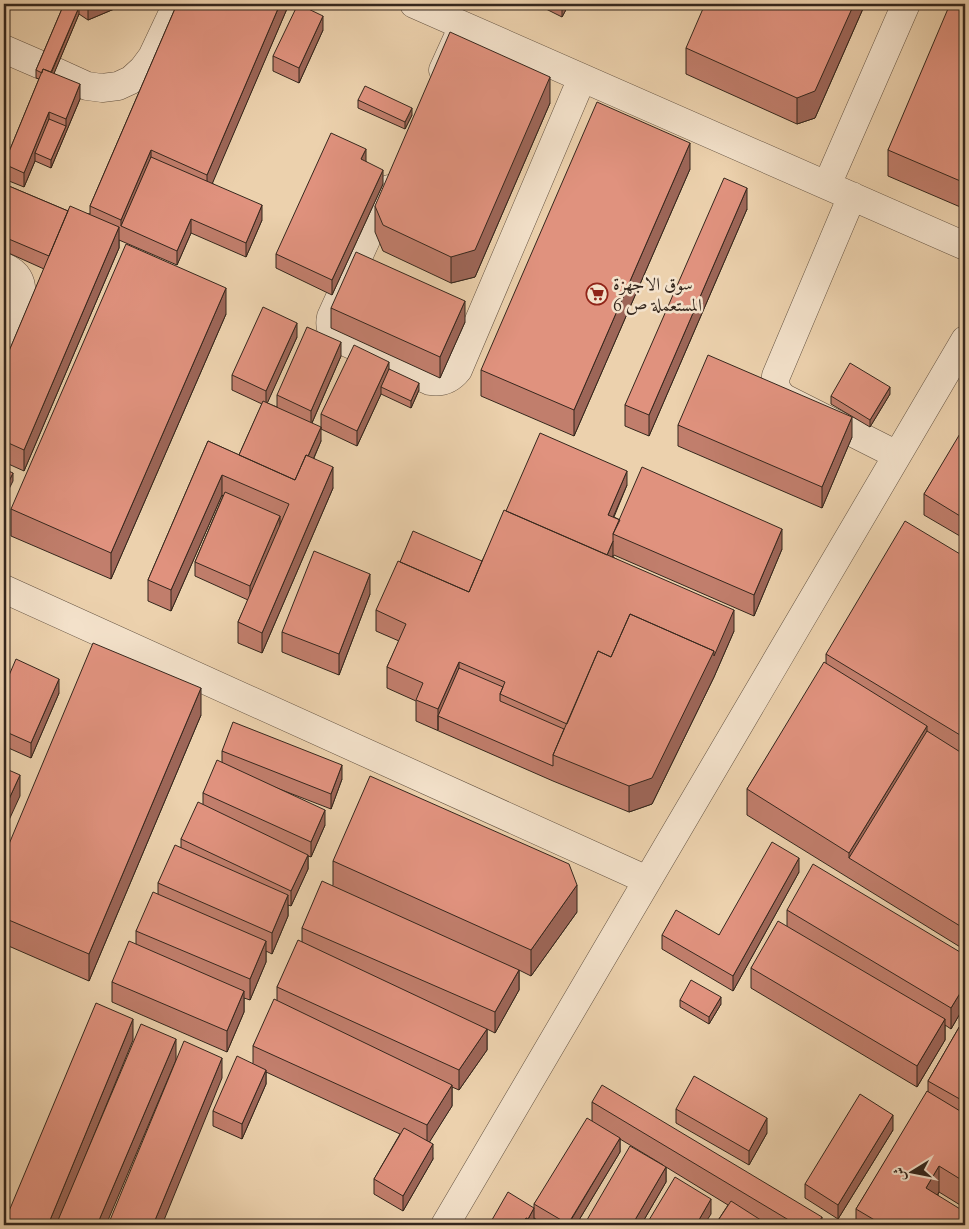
<svg xmlns="http://www.w3.org/2000/svg" width="969" height="1229" font-family="'Sorts Mill Goudy',Amiri,serif">
  <rect width="100%" height="100%" fill="#ecd1ad"/>
  <filter id="stains"><feTurbulence type="fractalNoise" baseFrequency=".004" numOctaves="4"/><feColorMatrix values="0 0 0 0 .2 0 0 0 0 .09 0 0 0 0 .02 0 0 0 .5 -.17"/></filter>
  <radialGradient id="worn" r=".72"><stop offset=".6" stop-color="#630" stop-opacity="0"/><stop offset="1" stop-color="#630" stop-opacity=".3"/></radialGradient>
  <g fill="none" stroke-linecap="round" stroke-linejoin="round">
    <!-- minor casing -->
    <g stroke="#635241" stroke-width="29">
      <path id="minor" d="M414,4L965,246
        M4,49L41,65
        M443,70L463,26
        M54,71L87,86L102,88L118,86L131,80L143,69L152,57L177,4
        M827,185L906,4
        M389,189L331,317C329,326 331,331 337,338L430,381C442,383 450,380 458,370L582,78
        M852,196L776,376C774,385 776,391 784,398L897,455
        M4,267C37,281 14,313 4,335
        M4,589L647,880
        M445,1225L965,340"/>
    </g>
    <!-- minor -->
    <use href="#minor" stroke="#f3e1ca" stroke-width="28"/>
  </g>
  <!-- wall -->
  <path fill="#c17e6c" stroke="#35271d" d="M64,4H126L88,20L79,14L54,73L80,99L51,168L35,161L24,187L4,179V164L39,79L36,78V70Z
    M177,4H289L212,183L262,220L246,257L191,233L177,265L119,240V248L24,471L4,462V363L44,269L4,251V184L68,211L90,214V206Z
    M536,4H569L562,17Z
    M865,4L815,118L797,124L686,74V48Z
    M965,4V209L888,176V150Z
    M323,30L299,83L273,71V56Z
    M358,100L412,115L405,129L358,108Z
    M550,103L475,277L451,283L383,251L375,232V206Z
    M366,161L383,184L332,295L276,268V254Z
    M690,169L574,436L481,396V370Z
    M747,209L649,436L625,426V405Z
    M331,308L465,322L440,378L331,328Z
    M226,314L111,579L11,536V509Z
    M297,337L267,403L277,407V395L341,356L312,423L321,441L314,458L333,488L262,653L238,643V622L248,600L195,576V562L223,496L222,495L171,611L148,601V580L208,441L239,455L262,404L232,390V375Z
    M389,369L419,390L411,408L381,394L357,446L321,429V414Z
    M890,394L870,427L831,404V396Z
    M678,425L852,437L822,508L678,446Z
    M965,428V539L924,515V494Z
    M627,485L614,517L620,520L782,549L754,616L614,555L613,557L734,631L714,677L652,804L629,812L553,781L416,721V701L387,688V667L399,641L376,631V610L482,561L506,511Z
    M965,546V950L747,815V789L826,663V654L960,554Z
    M370,594L339,675L282,652V632Z
    M4,687L59,693L31,758L4,746Z
    M201,715L89,981L4,944V856Z
    M222,751L342,779L331,809L274,787L325,825L311,857L308,856V869L291,906L288,905V916L272,954L266,951V962L250,1000L244,998V1012L227,1052L112,1002V982L136,945V931L158,895V883L181,848V839L203,804V793L222,762Z
    M333,861L577,912L531,976L519,970V990L495,1033L487,1029V1050L459,1090L452,1087V1106L429,1142L433,1159L403,1211L374,1194V1179L400,1134L266,1072V1084L242,1139L213,1126V1111L253,1063V1046L277,1001V987L302,942V928L333,885Z
    M799,872L733,991L662,949V935H719Z
    M787,910L965,955V1005L951,1029L945,1025V1040L917,1087L751,988V968L787,926Z
    M680,1000L721,1004L709,1024L680,1007Z
    M965,1017V1208L939,1192L938,1195L965,1225H856V1209L928,1092V1081Z
    M592,1102L822,1225H715L728,1205L666,1167V1182L641,1225H584L663,1165L620,1139V1152L576,1225H546L534,1218V1223L489,1225L534,1208V1204L592,1121Z
    M676,1109L767,1133L749,1165L676,1123Z
    M893,1130L838,1219L805,1198V1184Z"/>
  <!-- shaded-wall -->
  <path fill="#9d6658" stroke="#35271d" d="M92,4H126L88,20V5Z
    M280,4H289L207,196V175Z
    M562,4H569L562,17Z
    M854,4H865L815,118L797,124V98Z
    M79,7V14L50,83V76Z
    M323,16V30L299,83V68Z
    M550,77V103L475,277L451,283V257Z
    M80,84V99L51,168V160L66,126V119Z
    M412,108V115L405,129V122Z
    M49,112V126L35,153V161L24,187V173Z
    M690,143V169L574,436V410Z
    M366,149V163L361,159Z
    M151,150V171L121,226V220Z
    M383,170V184L332,295V280Z
    M747,188V209L649,436V415Z
    M262,205V220L246,257V243Z
    M191,219V233L177,265V251Z
    M119,227V248L24,471V450Z
    M8,262V283L4,293V272Z
    M226,288V314L111,579V553Z
    M465,301V322L440,378V357Z
    M297,323V337L266,406V391Z
    M341,342V356L311,425V411Z
    M389,362V376L381,387V394L357,446V431Z
    M419,383V390L411,408V401Z
    M890,387V394L870,427V420Z
    M852,417V437L822,508V487Z
    M321,427V441L295,501V486Z
    M333,467V488L262,653V633Z
    M627,471V485L608,529V515Z
    M13,473V481L4,499V491Z
    M222,475V495L171,611V590Z
    M280,516V530L250,600V586Z
    M782,529V549L754,616V595Z
    M613,541V555L605,574V560Z
    M370,574V594L339,675V654Z
    M734,610V631L714,677L652,804L629,812V786Z
    M459,662V683L438,716V730V709Z
    M59,679V693L31,758V743Z
    M201,688V715L89,981V954Z
    M927,726V752L849,858V853Z
    M342,765V779L331,809V794Z
    M20,775V796L4,831V810Z
    M325,810V825L311,857V842Z
    M308,855V869L291,906V891Z
    M799,858V872L733,991V976Z
    M577,885V912L531,976V950Z
    M288,895V916L272,954V933Z
    M266,941V962L250,1000V979Z
    M519,970V990L495,1033V1012Z
    M965,985V1005L951,1029V1008Z
    M244,991V1012L227,1052V1031Z
    M721,997V1004L709,1024V1017Z
    M133,1019V1040L57,1225H48Z
    M945,1019V1040L917,1087V1066Z
    M487,1029V1050L459,1090V1070Z
    M176,1039V1060L106,1225H97Z
    M222,1058V1078L162,1225H153Z
    M266,1070V1084L242,1139V1124Z
    M452,1085V1106L427,1146V1125Z
    M893,1115V1130L838,1219V1205Z
    M767,1118V1133L749,1165V1151Z
    M620,1138V1152L576,1225H568Z
    M433,1144V1159L403,1211V1196Z
    M939,1166V1192L926,1214V1188Z
    M666,1167V1182L641,1225H632Z
    M711,1199V1214L704,1225H696Z
    M534,1208V1223L533,1225H525Z
    M822,1217V1225H817Z"/>
  <!-- building -->
  <path fill="#e0927e" stroke="#35271d" d="M64,4H71L79,7L51,72L43,69L42,73L36,70Z
    M177,4H280L207,175L151,150L121,220L90,206Z
    M298,4L323,16L299,68L273,56Z
    M705,4H854L815,91L797,98L686,48Z
    M950,4H965V183L888,150Z
    M450,32L550,77L475,250L451,257L383,225L375,206Z
    M43,69L80,84L66,119L49,112L24,173L4,164Z
    M365,86L412,108L405,122L358,100Z
    M597,102L690,143L574,410L481,370Z
    M49,119L66,126L51,160L35,153Z
    M331,133L366,149L361,159L383,170L332,280L276,254Z
    M151,157L262,205L246,243L191,219L177,251L121,226Z
    M724,178L747,188L649,415L625,405Z
    M4,184L68,211L49,256L4,237Z
    M70,206L119,227L24,450L4,441V363Z
    M126,244L226,288L111,553L11,509Z
    M356,252L465,301L440,357L331,308Z
    M4,261L8,262L4,272Z
    M263,307L297,323L266,391L232,375Z
    M307,327L341,342L311,411L277,395Z
    M354,345L389,362L357,431L321,414Z
    M708,355L852,417L822,487L678,425Z
    M850,363L890,387L870,420L831,396Z
    M389,369L419,383L411,401L381,387Z
    M263,401L321,427L308,456L306,455L295,480L239,455Z
    M964,427L965,428V519L924,494Z
    M540,433L627,471L608,515L620,520L613,534V541L607,555L506,511Z
    M208,441L295,480L306,455L333,467L262,633L238,622L289,504L222,475L171,590L148,580Z
    M642,467L782,529L754,595L613,534Z
    M4,469L13,473L4,491Z
    M225,492L280,516L250,586L195,562Z
    M504,510L734,610L714,656V651L630,614L611,657L598,651L567,724L500,694L505,682L459,662L438,709L416,700L423,683L387,667L406,624L376,610L398,561L469,592Z
    M905,521L960,554L965,546V738L826,654Z
    M413,531L482,561L469,592L400,562Z
    M314,551L370,574L339,654L282,632Z
    M630,614L714,651L652,778L629,786L553,755L598,651L611,657Z
    M93,643L201,688L89,954L4,918V856Z
    M16,659L59,679L31,743L4,731V687Z
    M824,662L927,726L849,853L747,789Z
    M459,668L503,687L500,694V701L564,729L553,755V766L438,716Z
    M233,722L342,765L331,794L222,751Z
    M927,731L965,755V929L849,858Z
    M217,760L325,810L311,842L203,793Z
    M4,768L20,775L4,810Z
    M370,776L569,864L577,885L531,950L333,861Z
    M198,802L308,855L291,891L181,839Z
    M772,842L799,858L733,976L662,935L676,910L719,935Z
    M175,845L288,895L272,933L158,883Z
    M813,864L965,955V985L951,1008L787,910Z
    M322,881L519,970L495,1012L302,928Z
    M153,892L266,941L250,979L136,931Z
    M778,921L945,1019L917,1066L751,968Z
    M298,940L487,1029L459,1070L277,987Z
    M129,941L244,991L227,1031L112,982Z
    M691,980L721,997L709,1017L680,1000Z
    M274,999L452,1085L427,1125L253,1046Z
    M96,1003L133,1019L48,1225H4V1223Z
    M965,1017V1102L928,1081Z
    M141,1024L176,1039L97,1225H56Z
    M184,1041L222,1058L153,1225H108Z
    M237,1056L266,1070L242,1124L213,1111Z
    M694,1076L767,1118L749,1151L676,1109Z
    M602,1085L822,1217L817,1225H797L592,1102Z
    M927,1091L965,1114V1182L939,1166L926,1188L965,1212V1225H883L856,1209Z
    M860,1094L893,1115L838,1205L805,1184Z
    M587,1118L620,1138L568,1224L534,1204Z
    M404,1128L433,1144L403,1196L374,1179Z
    M630,1146L666,1167L632,1225H584Z
    M675,1177L711,1199L696,1225H646Z
    M508,1192L534,1208L528,1219L526,1218L521,1225H489Z
    M731,1201L767,1224L766,1225H715Z
    M526,1218L538,1225H521Z"/>
  <!-- icons -->
  <defs>
    <g id="supermarket-ring" transform="scale(1.125)"><circle r="9.5" fill="#f3e1ca" stroke="#8f2418" stroke-width="1.5"/><path d="M-6-5.5h2.5l.6 2H6L4.5 2H-2.5L-4.4-4H-6ZM-1.5 3.2a1.3 1.3 0 1 0 .1 0ZM3 3.2a1.3 1.3 0 1 0 .1 0Z" fill="#8f2418"/></g>
  </defs>
  <g fill-rule="evenodd">
    <use href="#supermarket-ring" x="597" y="294"/>
  </g>
  <g text-anchor="middle" stroke-width="5" stroke-linejoin="round" paint-order="stroke">
    <!-- poi labels -->
    <g font-size="18" fill="#35271d" stroke="#f3e1ca" text-anchor="start">
      <text x="613" y="290">سوق الاجهزة<tspan x="613" dy="21">المستعملة ص 6</tspan></text>
    </g>
  </g>
  <!-- margin -->
  <rect width="969" height="1229" fill="none" stroke="#ecd1ad" stroke-width="20"/>
  <rect x="5" y="5" width="959" height="1219" fill="none" stroke="#35271d" stroke-width="2.5"/>
  <rect x="10" y="10" width="949" height="1209" fill="none" stroke="#35271d"/>
  <!-- north arrow -->
  <g transform="translate(912 1172) rotate(260)" stroke="#f3e1ca" stroke-width="4" paint-order="stroke">
  <path d="M0-4L9 19L0 12L-9 19Z" fill="#35271d"/>
  <text y="-8" font-size="14" font-weight="bold" text-anchor="middle" fill="#35271d">ش</text>
  </g>
  <rect width="100%" height="100%" filter="url(#stains)"/>
  <rect width="100%" height="100%" fill="url(#worn)"/>
</svg>
